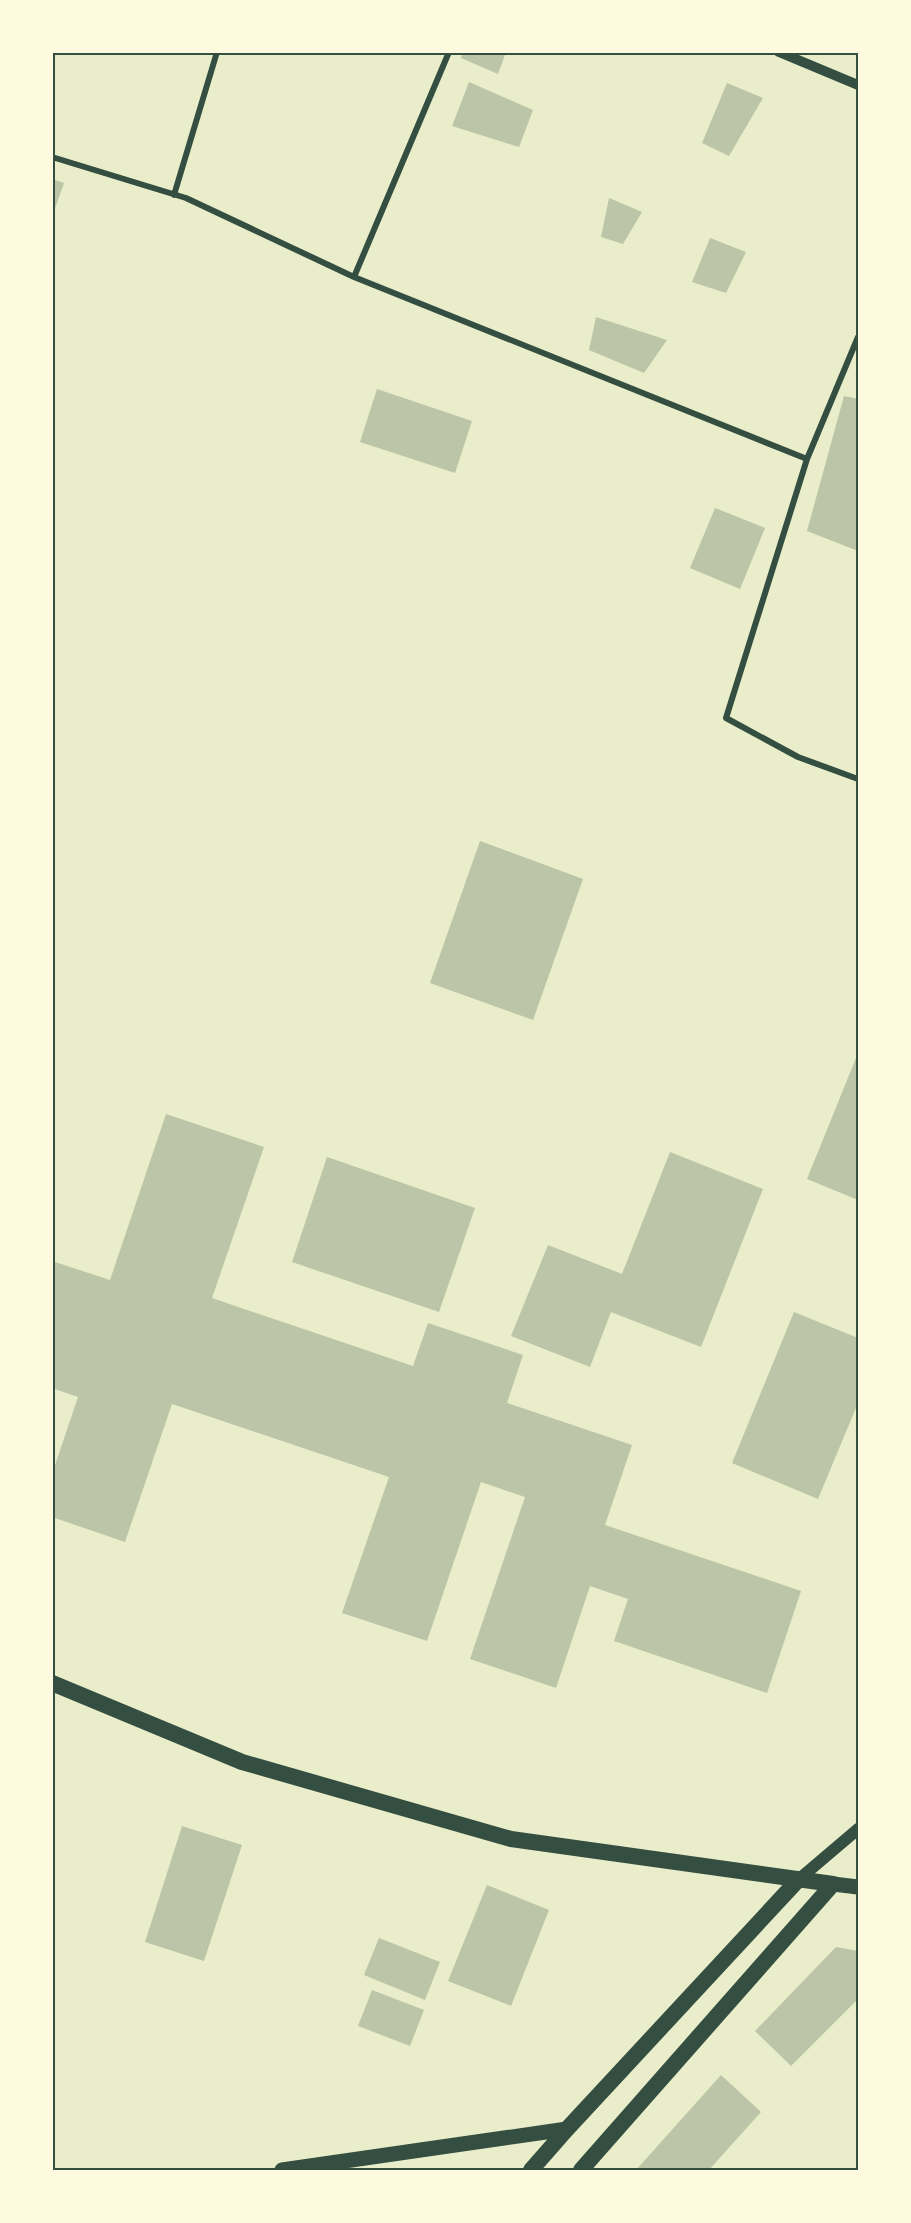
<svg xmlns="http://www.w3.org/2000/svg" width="911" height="2223" font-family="Barlow,sans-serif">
  <rect width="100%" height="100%" fill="#e9edc9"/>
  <!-- building -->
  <path fill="#bcc5a7" d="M463,52H506L498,74L461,58Z
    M469,82L533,110L519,147L452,126Z
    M727,83L763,98L729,156L702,143Z
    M52,179L64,183L53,214H52Z
    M609,198L642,212L623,244L601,237Z
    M710,238L746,252L726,293L692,282Z
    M596,317L667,340L644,373L589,350Z
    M377,389L472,421L455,473L360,442Z
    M844,396L858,399V551L807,531Z
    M715,508L765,528L740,589L690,568Z
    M480,841L583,879L533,1020L430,983Z
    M858,1053V1200L807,1179Z
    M166,1114L264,1147L212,1298L413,1366L428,1323L523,1355L507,1403L632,1445L605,1525L801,1591L767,1693L614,1641L628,1599L590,1586L556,1688L470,1659L525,1497L481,1482L427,1641L342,1613L389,1477L172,1404L125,1542L52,1517V1474L78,1397L52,1388V1261L110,1280Z
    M670,1152L763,1189L701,1347L611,1312L590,1367L511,1336L548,1245L622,1274Z
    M327,1157L475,1208L439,1312L292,1262Z
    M794,1312L858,1338V1403L818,1499L732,1463Z
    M182,1826L242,1845L204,1961L145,1942Z
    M487,1885L549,1910L511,2006L448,1981Z
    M379,1938L440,1962L425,2000L364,1975Z
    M836,1947L858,1951V1999L791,2066L755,2031Z
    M372,1990L424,2010L410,2046L358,2026Z
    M721,2075L761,2112L709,2170H636Z"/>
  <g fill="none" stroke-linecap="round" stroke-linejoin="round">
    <!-- minor -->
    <path stroke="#344e41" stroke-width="6" d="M52,157L186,198L354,277L807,459
      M174,195L217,52
      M354,277L449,52
      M858,337L807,459L726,718L798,757L858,779"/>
    <!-- tertiary -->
    <path stroke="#344e41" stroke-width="10" d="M779,52L858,85"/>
    <!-- secondary -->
    <path stroke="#344e41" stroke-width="12" d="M798,1880L858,1829"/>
    <!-- primary -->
    <path stroke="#344e41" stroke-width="15" d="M833,1884L858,1887
      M282,2170L567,2129"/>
    <!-- trunk -->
    <path stroke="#344e41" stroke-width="16" d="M52,1683L242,1762L511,1839L833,1884
      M531,2170L567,2129L798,1880
      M581,2170L833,1884"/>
  </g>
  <!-- border -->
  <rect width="911" height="2223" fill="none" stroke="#fefae0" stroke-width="108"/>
  <rect x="54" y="54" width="803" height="2115" fill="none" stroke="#344e41" stroke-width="2"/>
</svg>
